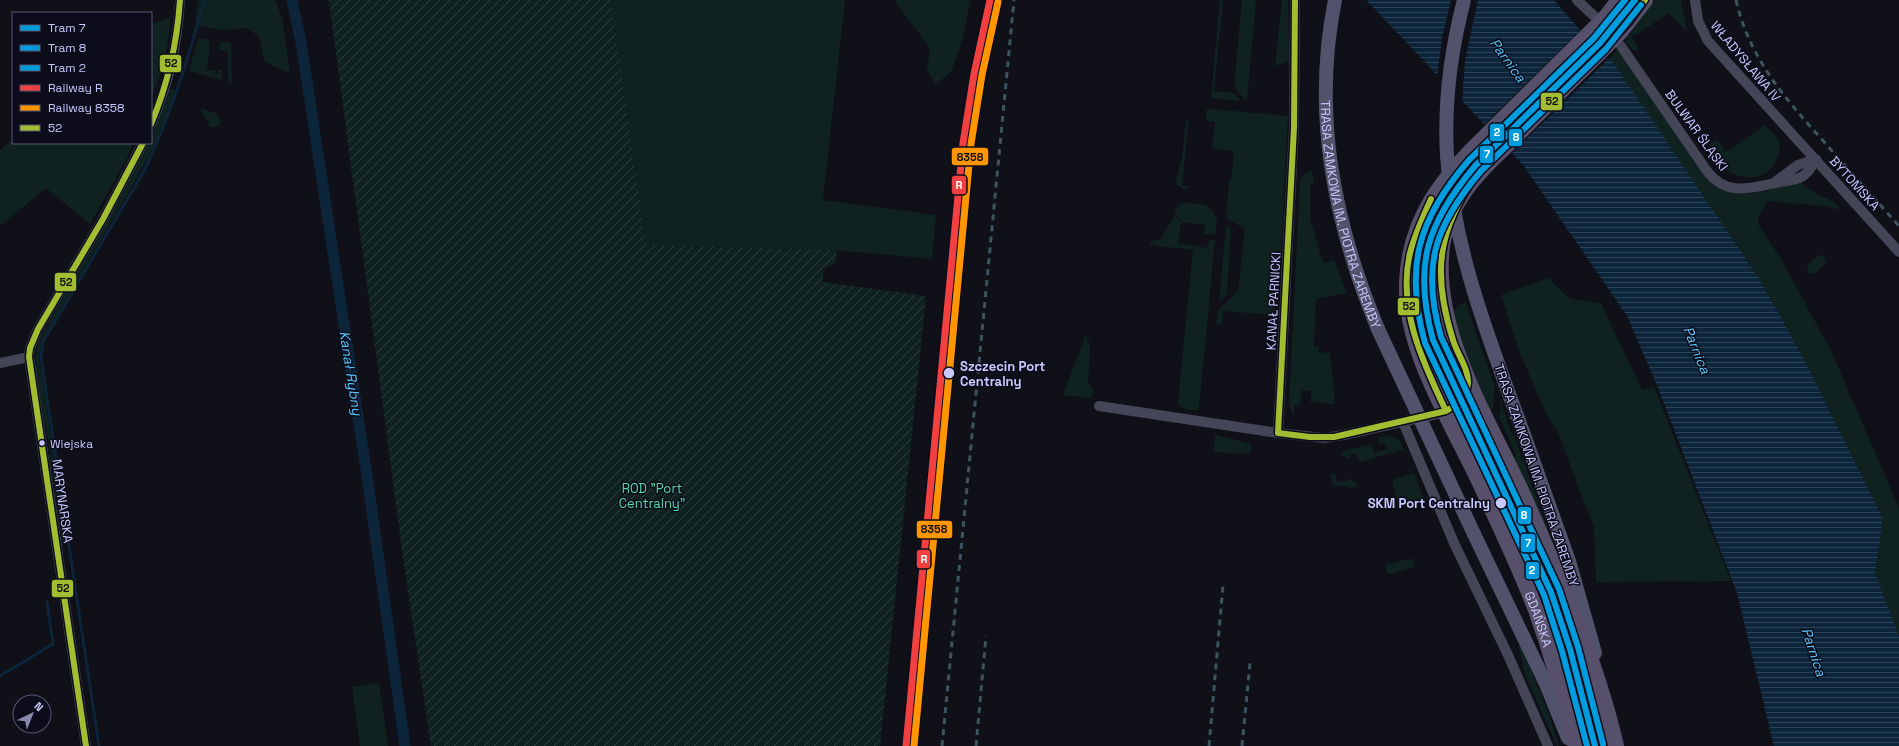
<svg xmlns="http://www.w3.org/2000/svg" width="1899" height="746" font-family="'Space Grotesk',sans-serif">
  <defs>
    <pattern id="garden-furrows" width="10" height="10" patternUnits="userSpaceOnUse"><rect width="10" height="10" fill="#0f2220"/><path d="M-1 1l2-2M0 10L10 0M9 11l2-2" fill="none" stroke="#304141"/></pattern>
    <pattern id="water-rules" width="6" height="5" patternUnits="userSpaceOnUse"><rect width="6" height="5" fill="#0d253b"/><path d="M0 2.5h6" fill="none" stroke="#2f4358"/></pattern>
  </defs>
  <rect width="100%" height="100%" fill="#101018"/>
  <!-- grass -->
  <path fill="#0f2220" d="M198,0H275L282,17L290,74L264,61L259,36L246,28L220,30L195,25Z
    M611,0H845L823,200L936,215L932,259L836,250L646,245Z
    M894,0H971L961,44L951,72L936,84L927,70L930,48Z
    M1220,0H1223L1214,91L1233,93L1241,101L1211,98Z
    M1242,0H1256L1247,100L1244,99L1234,87Z
    M1282,0H1288L1289,62L1275,66Z
    M1654,0H1681L1687,30H1685L1669,13L1634,36L1633,35L1631,36L1639,49L1632,50L1625,41Z
    M171,17C169,46 162,72 151,99V24Z
    M198,38L209,40V54L206,69L216,71L215,75L217,76L218,70H222V80L189,71Z
    M220,42L231,43L232,83L228,82V52L219,49Z
    M1618,49L1701,170C1729,209 1763,191 1801,182C1813,195 1830,196 1842,210L1826,206L1767,201L1758,218L1759,226L1783,262L1832,353L1899,508V636L1875,574L1883,519L1806,363L1760,280L1608,60Z
    M171,89L176,91L153,148L138,176L41,343L39,358L67,544L61,545L49,456L51,455C47,424 27,370 40,338L120,199L148,143H151V136Z
    M200,108L216,113L221,120L219,125L215,127H210Z
    M1210,109L1288,116L1280,270L1276,275L1273,315L1223,311L1222,324L1216,323L1218,310L1238,291L1245,229L1226,218L1229,180H1231L1234,151L1212,149L1215,122L1206,121V110H1209Z
    M1189,118L1182,185L1188,186V189L1182,188L1177,185L1176,180L1182,158L1186,121Z
    M1765,125L1780,141C1781,172 1757,184 1730,173L1709,145L1717,139L1726,152Z
    M13,139V143H133L126,161L90,224L46,188L0,226V150Z
    M1312,171L1314,183L1310,184V219L1323,263L1334,260L1347,293L1316,299L1314,346H1319V353L1330,352L1335,404L1310,402L1312,391L1302,390L1300,405H1294V417L1289,405L1300,180L1306,173Z
    M1184,203C1195,204 1212,202 1214,215L1217,216L1215,235L1204,234L1205,225L1182,222L1175,213C1175,207 1179,205 1184,203Z
    M1175,215L1181,223L1178,243L1208,248L1209,240H1215L1199,408L1196,411L1182,408L1178,403L1193,250L1150,245L1151,242L1158,239L1160,240Z
    M1226,225L1231,229L1227,293L1224,298L1219,302Z
    M1428,254C1429,274 1428,293 1432,312C1437,338 1450,363 1461,386L1462,390L1459,393C1439,350 1415,303 1428,254Z
    M1819,255L1824,256L1826,263L1816,273L1810,274L1808,271L1807,265Z
    M1548,278L1570,299L1601,303L1642,390L1654,387L1731,581L1602,582L1596,583L1594,528L1557,430L1548,418L1519,351L1501,295Z
    M1465,301L1495,388C1492,395 1496,405 1491,411L1464,351L1452,312Z
    M1086,334L1090,345L1088,382L1093,389V395L1090,398L1063,395Z
    M1500,400L1512,435H1514L1560,563L1513,457L1516,456L1499,416L1501,411Z
    M1215,435L1251,444L1250,454L1214,452Z
    M1387,436L1399,440L1404,449L1361,462L1359,461L1356,453L1349,454V459L1340,454L1346,450L1372,444L1374,453L1387,449L1385,443L1379,444L1378,437Z
    M1332,473L1336,475V481L1346,482L1347,478L1356,483L1357,488L1332,485L1331,476H1329Z
    M1413,473L1416,477L1425,503L1401,502L1397,500L1393,486V480Z
    M1409,559H1412L1414,562V567L1411,568L1390,574L1386,572V565Z
    M1549,581C1578,630 1589,691 1603,746H1597L1569,636Z
    M1551,615L1586,746H1583L1555,641Z
    M1521,646L1550,717L1559,746H1557L1524,672L1519,647Z
    M379,682L388,746H360L352,687Z"/>
  <!-- garden -->
  <path fill="url(#garden-furrows)" d="M329,0H611L646,245L836,250L837,258L835,263L823,269V282L926,296L880,746H431L404,565Z"/>
  <!-- water -->
  <path fill="url(#water-rules)" d="M1366,0H1554L1578,28L1615,65L1760,280L1806,363L1883,519L1875,573L1899,636V746H1774L1737,593L1657,385L1627,316L1524,166Z"/>
  <!-- pier -->
  <path fill="#101018" d="M1451,0H1478L1465,60L1462,103L1437,78L1442,39Z
    M1582,29L1609,58L1510,155L1483,126Z"/>
  <g fill="none" stroke-linecap="round" stroke-linejoin="round">
    <!-- stream -->
    <path stroke="#0d253b" stroke-width="3" d="M0,676L53,644L47,602
      M99,746L41,358L43,342L144,171C170,116 189,59 204,0"/>
    <!-- canal -->
    <path stroke="#0d253b" stroke-width="11" d="M292,0L301,42L366,469L405,746"/>
    <!-- minor -->
    <path stroke="#444658" stroke-width="10" d="M1577,0L1594,16
      M1695,0L1698,21L1708,41L1899,252
      M1621,46L1707,171C1727,197 1750,188 1776,183C1785,181 1795,181 1803,176C1809,172 1813,165 1816,159
      M151,124C170,81 177,46 180,0
      M1775,182L1798,165L1816,159
      M0,363L29,357
      M1099,406L1278,433L1324,438L1344,435L1459,409L1473,410L1483,417
      M1449,409C1459,403 1468,394 1468,381
      M1403,422L1454,543L1508,655L1548,746
      M1278,433L1294,127L1295,0
      M86,746L29,357L30,348L38,329L103,219L143,143"/>
    <!-- secondary -->
    <g stroke="#51536c" stroke-width="14">
      <path id="s1" d="M1335,0C1312,114 1334,223 1378,329"/>
      <path d="M1523,432L1569,561L1595,653"/>
      <path d="M1474,534L1546,684L1568,738"/>
    </g>
    <!-- primary -->
    <g stroke="#57506a" stroke-width="16">
      <path d="M1606,17L1619,0"/>
      <path d="M1621,31L1645,0"/>
      <path id="s2" d="M1488,134C1444,176 1409,218 1407,283C1404,353 1458,432 1486,496C1503,533 1521,571 1536,610C1552,655 1565,700 1576,746"/>
      <path d="M1503,149C1474,176 1448,205 1442,246C1431,331 1489,420 1523,495C1559,576 1596,659 1616,746"/>
    </g>
    <!-- rail -->
    <path stroke="#3d545e" stroke-width="3" stroke-dasharray="6 5" stroke-linecap="butt" d="M1736,0C1750,60 1785,98 1825,143C1850,171 1874,198 1899,226
      M942,746L1014,0
      M976,746L986,636
      M1209,746L1223,585
      M1242,746L1250,663"/>
    <!-- secondary-bridge -->
    <path stroke="#51536c" stroke-width="14" d="M1464,0C1451,50 1444,104 1447,156C1454,251 1490,342 1523,432
      M1378,329L1474,534"/>
    <!-- primary-bridge -->
    <path stroke="#57506a" stroke-width="16" d="M1488,134L1606,17
      M1503,149L1621,31"/>
    <!-- bus-1 casing -->
    <g stroke="#0c0c1b" stroke-width="9">
      <path id="bus-1" d="M151,124C168,84 177,44 180,0
        M1431,199C1423,217 1415,234 1410,253C1397,308 1423,363 1446,411
        M1278,433L1310,437H1334L1446,411C1456,405 1467,397 1468,383C1469,369 1457,354 1453,340C1432,274 1437,229 1478,173L1598,56L1630,21L1645,0
        M1278,433L1294,127L1295,0
        M86,746L29,357L30,348L38,329L103,219L143,143"/>
    </g>
    <!-- bus-1 -->
    <use href="#bus-1" stroke="#a2bd31" stroke-width="6"/>
    <!-- rail-1 casing -->
    <g stroke="#0c0c1b" stroke-width="10">
      <path id="rail-1" d="M906,746L963,143L974,74L990,0"/>
    </g>
    <!-- rail-2 casing -->
    <g stroke="#0c0c1b" stroke-width="10">
      <path id="rail-2" d="M914,746L971,144L982,75L998,2"/>
    </g>
    <!-- rail-1 -->
    <use href="#rail-1" stroke="#f24040" stroke-width="7"/>
    <!-- rail-2 -->
    <use href="#rail-2" stroke="#ff9500" stroke-width="7"/>
    <!-- tram-1 casing -->
    <g stroke="#0c0c1b" stroke-width="9">
      <path id="tram-1" d="M1595,746L1570,649L1551,592L1433,340C1413,266 1426,224 1475,166L1600,43L1635,0"/>
    </g>
    <!-- tram-2 casing -->
    <g stroke="#0c0c1b" stroke-width="9">
      <path id="tram-2" d="M1603,744L1578,647L1559,589L1441,337C1421,267 1434,226 1481,171L1606,49L1641,5"/>
    </g>
    <!-- tram-3 casing -->
    <g stroke="#0c0c1b" stroke-width="9">
      <path id="tram-3" d="M1587,746L1562,651L1544,595L1425,343C1404,267 1418,219 1469,160L1594,38L1625,0"/>
    </g>
    <!-- tram-1 -->
    <use href="#tram-1" stroke="#009cdd" stroke-width="6"/>
    <!-- tram-2 -->
    <use href="#tram-2" stroke="#009cdd" stroke-width="6"/>
    <!-- tram-3 -->
    <use href="#tram-3" stroke="#009cdd" stroke-width="6"/>
  </g>
  <!-- markers -->
  <g fill="#c8c9fd" stroke="#0c0c1b" stroke-width="1.5">
    <circle cx="949" cy="373" r="6"/>
    <circle cx="42" cy="443" r="3.5"/>
    <circle cx="1501" cy="503" r="6"/>
  </g>
  <g text-anchor="middle" stroke-width="3" stroke-linejoin="round" paint-order="stroke">
    <!-- bus labels -->
    <g font-size="12" fill="#c8c9fd" stroke="#0c0c1b" text-anchor="start">
      <text x="50" y="448">Wiejska</text>
    </g>
    <!-- street labels -->
    <g font-size="13" fill="#c8c9fd" stroke="#0c0c1b">
      <text transform="translate(1746 61) rotate(50)" y="5">WŁADYSŁAWA IV</text>
      <text transform="translate(1697 130) rotate(54)" y="5">BULWAR ŚLĄSKI</text>
      <text transform="translate(1855 183) rotate(48)" y="5">BYTOMSKA</text>
      <text dy="5" stroke="none"><textPath href="#s1" startOffset="218">TRASA ZAMKOWA IM. PIOTRA ZAREMBY</textPath></text>
      <text transform="translate(1273 301) rotate(-87)" y="5">KANAŁ PARNICKI</text>
      <text transform="translate(1537 475) rotate(71)" y="5">TRASA ZAMKOWA IM. PIOTRA ZAREMBY</text>
      <text transform="translate(63 501) rotate(82)" y="5">MARYNARSKA</text>
      <text dy="5" stroke="none"><textPath href="#s2" startOffset="538">GDAŃSKA</textPath></text>
    </g>
    <!-- stop labels -->
    <g font-size="13" font-weight="bold" fill="#c8c9fd" stroke="#0c0c1b" text-anchor="start">
      <text x="960" y="371">Szczecin Port<tspan x="960" dy="15">Centralny</tspan></text>
      <text x="1490" y="508" text-anchor="end">SKM Port Centralny</text>
    </g>
    <!-- park labels -->
    <g font-size="13" fill="#59d8a7" stroke="#0c0c1b">
      <text x="652" y="493">ROD "Port<tspan x="652" dy="15">Centralny"</tspan></text>
    </g>
    <!-- water labels -->
    <g font-size="14" font-style="italic" fill="#5ac4f8" stroke="#0c0c1b">
      <text transform="translate(1508 60) rotate(54)" y="5">Parnica</text>
      <text transform="translate(1697 350) rotate(68)" y="5">Parnica</text>
      <text transform="translate(351 373) rotate(81)" y="5">Kanał Rybny</text>
      <text transform="translate(1814 652) rotate(72)" y="5">Parnica</text>
    </g>
  </g>
  <g stroke="#0c0c1b" stroke-width="1.5">
    <rect x="159" y="54" width="23" height="19" rx="4" fill="#a2bd31"/>
    <rect x="1540" y="92" width="23" height="19" rx="4" fill="#a2bd31"/>
    <rect x="1489" y="123" width="16" height="19" rx="4" fill="#009cdd"/>
    <rect x="1508" y="128" width="15" height="19" rx="4" fill="#009cdd"/>
    <rect x="1479" y="145" width="15" height="19" rx="4" fill="#009cdd"/>
    <rect x="951" y="147" width="38" height="19" rx="4" fill="#ff9500"/>
    <rect x="951" y="175" width="16" height="20" rx="4" fill="#f24040"/>
    <rect x="54" y="272" width="23" height="20" rx="4" fill="#a2bd31"/>
    <rect x="1397" y="297" width="23" height="19" rx="4" fill="#a2bd31"/>
    <rect x="1517" y="506" width="15" height="19" rx="4" fill="#009cdd"/>
    <rect x="916" y="520" width="37" height="19" rx="4" fill="#ff9500"/>
    <rect x="1520" y="533" width="16" height="20" rx="4" fill="#009cdd"/>
    <rect x="916" y="549" width="15" height="20" rx="4" fill="#f24040"/>
    <rect x="1525" y="561" width="15" height="19" rx="4" fill="#009cdd"/>
    <rect x="51" y="579" width="23" height="19" rx="4" fill="#a2bd31"/>
  </g>
  <g font-size="11" text-anchor="middle" font-weight="bold" fill="#fff">
    <text x="1497" y="136">2</text>
    <text x="1516" y="141">8</text>
    <text x="1487" y="158">7</text>
    <text x="959" y="189">R</text>
    <text x="1524" y="519">8</text>
    <text x="1528" y="547">7</text>
    <text x="924" y="563">R</text>
    <text x="1532" y="574">2</text>
  </g>
  <g font-size="11" text-anchor="middle" font-weight="bold" fill="#111">
    <text x="171" y="67">52</text>
    <text x="1552" y="105">52</text>
    <text x="970" y="161">8358</text>
    <text x="66" y="286">52</text>
    <text x="1409" y="310">52</text>
    <text x="934" y="533">8358</text>
    <text x="63" y="592">52</text>
  </g>
  <!-- legend -->
  <rect x="12" y="12" width="140" height="132" fill="#0c0c1b" stroke="#575875"/>
  <rect x="20" y="25" width="20" height="6" fill="#009cdd" stroke="#575875"/>
  <text x="48" y="32" font-size="12" fill="#c8c9fd">Tram 7</text>
  <rect x="20" y="45" width="20" height="6" fill="#009cdd" stroke="#575875"/>
  <text x="48" y="52" font-size="12" fill="#c8c9fd">Tram 8</text>
  <rect x="20" y="65" width="20" height="6" fill="#009cdd" stroke="#575875"/>
  <text x="48" y="72" font-size="12" fill="#c8c9fd">Tram 2</text>
  <rect x="20" y="85" width="20" height="6" fill="#f24040" stroke="#575875"/>
  <text x="48" y="92" font-size="12" fill="#c8c9fd">Railway R</text>
  <rect x="20" y="105" width="20" height="6" fill="#ff9500" stroke="#575875"/>
  <text x="48" y="112" font-size="12" fill="#c8c9fd">Railway 8358</text>
  <rect x="20" y="125" width="20" height="6" fill="#a2bd31" stroke="#575875"/>
  <text x="48" y="132" font-size="12" fill="#c8c9fd">52</text>
  <!-- north arrow -->
  <g transform="translate(32 714) rotate(43)"><circle r="19" fill="#0c0c1b" stroke="#575875"/>
  <path d="M0-3L7 15L0 10L-7 15Z" fill="#8888ad"/>
  <text y="-6" font-size="11" font-weight="bold" text-anchor="middle" fill="#c8c9fd">N</text>
  </g>
</svg>
